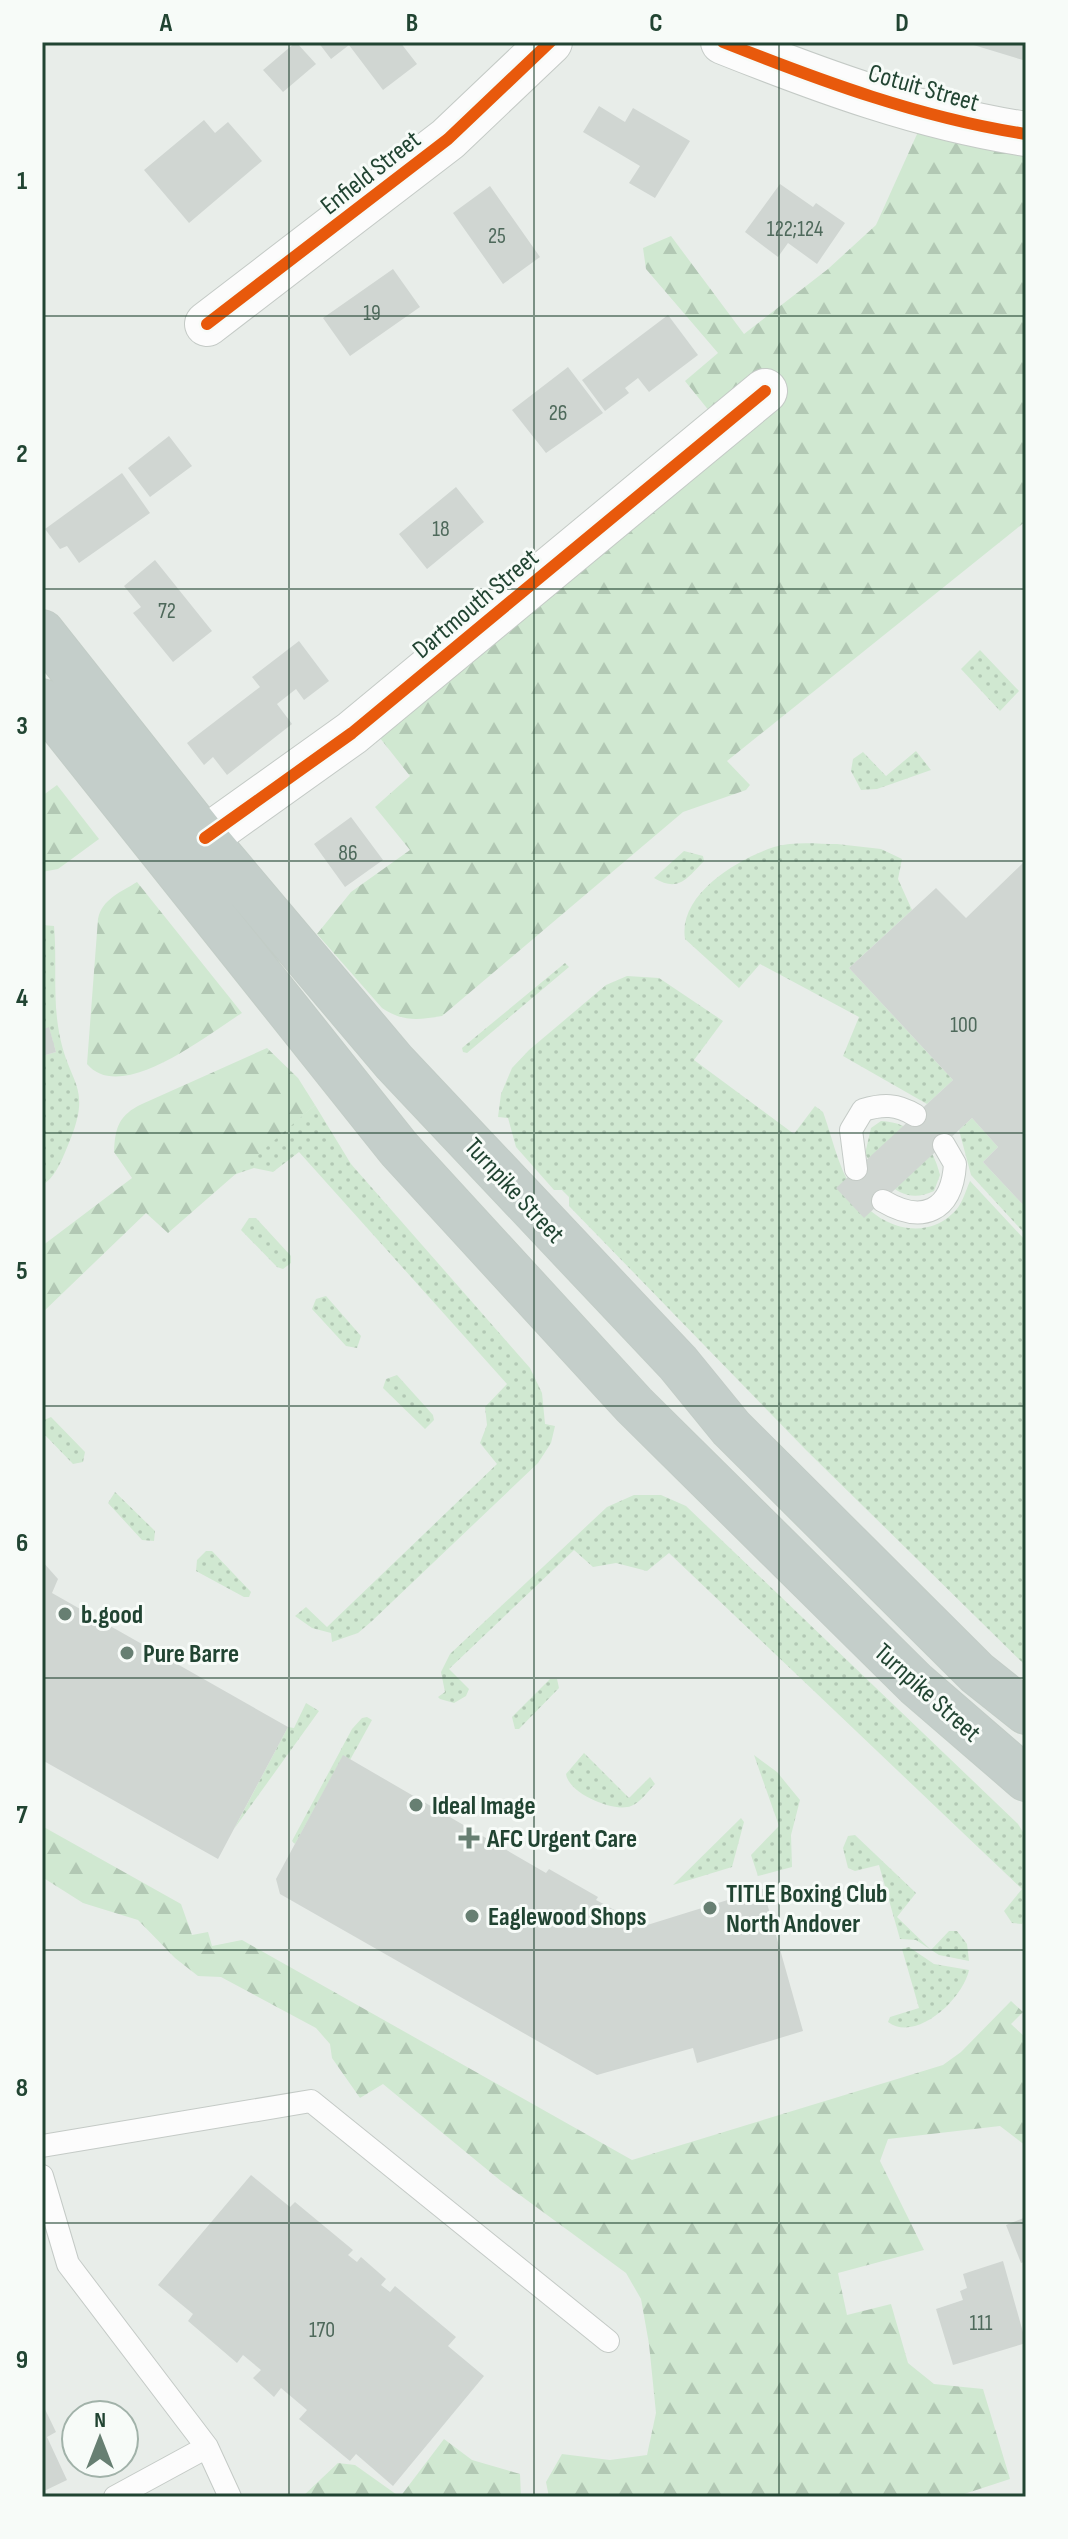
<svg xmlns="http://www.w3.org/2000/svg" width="1068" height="2539" font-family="'Sofia Sans Condensed',sans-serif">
  <defs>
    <pattern id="grass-dots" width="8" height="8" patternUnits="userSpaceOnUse" patternTransform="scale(2)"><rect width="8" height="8" fill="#d0e8d1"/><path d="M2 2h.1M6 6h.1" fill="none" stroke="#b2c8b4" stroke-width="1.8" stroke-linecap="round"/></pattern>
    <pattern id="forest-firs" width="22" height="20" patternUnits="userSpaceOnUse" patternTransform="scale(2)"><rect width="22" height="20" fill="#d0e8d1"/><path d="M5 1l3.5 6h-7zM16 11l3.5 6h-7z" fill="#b2c8b4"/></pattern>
  </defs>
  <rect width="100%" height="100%" fill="#e8ede9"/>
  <!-- grass -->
  <path fill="url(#grass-dots)" d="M980,650L1019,691L1000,711L961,669Z
    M916,751L931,770L877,789L861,790L851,771L853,759L863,752L886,776Z
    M837,844L881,849L902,859L898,879L912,910L849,968L953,1080L927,1104L843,1056L859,1017L760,964L739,988L685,939C678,894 738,859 774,847C793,841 818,844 837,844Z
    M684,851L703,856L704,861C687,878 679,893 654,878Z
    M42,925L54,926C57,959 53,993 58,1026C67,1088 96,1082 66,1150C61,1162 54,1179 42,1185V1056L56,1052L49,1028L42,1030Z
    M565,963L569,967L467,1053L463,1052L462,1048Z
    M627,976L659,978L723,1021L694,1060L794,1134L815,1106L823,1112C834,1142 840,1178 863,1203C885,1229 926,1239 952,1214C962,1206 965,1192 970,1181L1026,1241V1666L806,1450L569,1206V1197L562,1190H554L516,1147L508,1118L498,1117L501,1094L512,1068L529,1050L606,985Z
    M315,1105L351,1164L530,1368L542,1393L545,1424L555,1426L551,1443L538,1463L372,1621L358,1633L332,1642L331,1633L312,1628L295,1616L306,1607L327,1627L497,1464L480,1443L487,1425L485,1407L507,1384L299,1152L273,1172L254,1168L230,1176Z
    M972,1118L998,1147L983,1162L1026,1208V1235L971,1175L959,1130Z
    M881,1121C913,1122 933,1145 940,1175L934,1191C901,1207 881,1179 865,1154L871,1128Z
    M249,1218H256L291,1256V1263L283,1269L277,1267L241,1230Z
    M326,1296L361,1336L357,1348L346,1346L312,1309L316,1299Z
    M397,1375L433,1415L434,1420L425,1429L383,1388L386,1379Z
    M51,1417L85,1452L83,1462L73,1464L44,1434L42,1421Z
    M115,1492L155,1531L154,1541L142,1540L108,1503Z
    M634,1495H661L686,1506L1018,1824L1026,1837V1917L1022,1924L1012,1923L1004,1911L1022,1889L669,1553L647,1571L616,1563L593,1567L574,1550L449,1669L469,1689L466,1696L454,1703L440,1699L438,1697L445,1692L441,1672L450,1654L607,1507Z
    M206,1551H212L251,1592L249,1597H244L196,1571L197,1560Z
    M550,1679H557L559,1688L519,1729H515L512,1717Z
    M306,1703L319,1711L234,1829L288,1727L294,1728Z
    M367,1717L372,1720L350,1760L343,1756L295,1844L292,1841L352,1729L362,1718Z
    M584,1753L629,1798L650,1777L655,1784C648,1791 640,1803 631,1806C614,1813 568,1793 566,1774Z
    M754,1755L777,1772L800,1800L791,1835L792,1867L758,1876L751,1855L779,1826Z
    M741,1818L744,1822L732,1867L673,1885Z
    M855,1835L916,1893L897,1917L931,1950L949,1931H957L967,1944L969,1961L939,1955L916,1940L900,1939L879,1865L855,1871L848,1868L843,1848L848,1836Z
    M909,1947L934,1964L969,1970C963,1999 916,2043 888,2022L890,2017L919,2008L902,1949Z"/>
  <!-- forest -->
  <path fill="url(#forest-firs)" d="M922,123L1026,144V521L727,761L750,785L746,790L683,812L442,1016C418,1020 403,1022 382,1008L317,934L351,892L410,850L375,807L410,776L376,733L710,412L685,381L718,353L646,269L643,248L671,236L744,334L828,269L876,225Z
    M57,785L99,839L58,869L42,872V796Z
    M137,882L242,1013C208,1034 121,1105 87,1064L98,919C102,899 121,892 137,882Z
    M267,1048L298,1078L315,1105L168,1233L146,1213L42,1313V1246L132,1178L114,1152C115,1127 119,1115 142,1104Z
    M42,1826L181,1904L192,1935L208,1932L212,1946L242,1940L632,2160L943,2065L961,2052L1011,2001L1023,2012L1011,2024L1026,2038V2146L1000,2126L888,2139L880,2161L924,2250L838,2273L847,2315L891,2304L908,2363L934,2384L983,2389L1010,2479L955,2497H549L546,2482L562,2454L610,2460L647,2455L656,2413L649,2344L641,2299L626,2273L501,2181L383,2084L360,2098L332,2058L330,2044L316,2028L221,1977L198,1976L175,1958L138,1920L83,1903L42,1877Z
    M444,2439L472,2460L520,2474L521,2497H302L338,2463L355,2465L400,2497Z"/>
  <!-- building -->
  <path fill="#d0d6d2" d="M296,42L316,64L283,92L263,70Z
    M318,42H400L417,64L383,90L349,45L331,59Z
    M1026,42V61L967,43V42Z
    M599,106L625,122L633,108L690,141L655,198L629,183L640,166L583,132Z
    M204,120L215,133L228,122L262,161L189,223L144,170Z
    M780,184L813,207L816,203L845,223L817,264L788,243L778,257L745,232Z
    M490,186L540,257L503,284L453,213Z
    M393,269L420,307L350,356L323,318Z
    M668,315L698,355L649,392L638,378L625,388L629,393L605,411L582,380Z
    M568,367L603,413L546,453L512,410Z
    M169,436L192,466L150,497L128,468Z
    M122,473L150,513L79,563L67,546L60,549L45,529Z
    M456,487L484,522L427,569L399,534Z
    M155,560L212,631L173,662L133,613L141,607L124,586Z
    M299,641L329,681L304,700L296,689L277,704L292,724L227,775L213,757L204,765L187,743L260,687L252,677Z
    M351,817L383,860L345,887L314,844Z
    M1026,860V1208L983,1162L998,1147L972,1118L864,1218L836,1188L953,1080L849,968L936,888L966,918Z
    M49,1027L56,1052L42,1056V1030Z
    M42,1561L58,1579L52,1593L288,1727L218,1859L42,1760Z
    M343,1755L546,1873L549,1869L598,1897L596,1900L644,1926L763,1889L803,2031L697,2063L693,2048L597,2075L280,1894L276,1879Z
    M251,2175L290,2207L295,2202L353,2250L348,2255L357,2262L361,2257L386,2279L381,2285L390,2292L395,2286L456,2337L448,2346L484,2376L393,2486L356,2454L350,2461L299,2419L307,2410L281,2388L274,2397L253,2378L261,2370L243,2355L237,2363L188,2321L193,2314L158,2285Z
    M1026,2217V2261L1021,2263L1006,2225Z
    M1003,2261L1026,2343L953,2365L936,2309L963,2300L960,2291L967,2288L963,2274Z
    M42,2403L56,2432L47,2437L67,2480L42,2492Z"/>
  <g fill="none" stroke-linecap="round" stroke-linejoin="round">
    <!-- service casing -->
    <g stroke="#c4cac6" stroke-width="24">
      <path id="service" d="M856,1169L851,1130L863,1110C883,1104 897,1104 915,1115
        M883,1201C922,1224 952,1212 955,1164L944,1145
        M42,2146L311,2101L608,2341
        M42,2176L68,2264L207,2447L230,2497
        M115,2497L207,2447"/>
    </g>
    <!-- minor casing -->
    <g stroke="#c4cac6" stroke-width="46">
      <path id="minor" d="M723,42C821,81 921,118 1026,134
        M207,324L448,139L550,42
        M205,838L352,733L765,391"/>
    </g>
    <!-- trunk casing -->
    <g stroke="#c2ccc6" stroke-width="46">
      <path id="trunk" d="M42,632L205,838L394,1062L678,1363L731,1428L977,1673L1026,1712
        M42,701L399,1149L634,1405L916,1684L1026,1779"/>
    </g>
    <!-- service -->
    <use href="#service" stroke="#fcfcfc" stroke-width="22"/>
    <!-- minor -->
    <use href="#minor" stroke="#fcfcfc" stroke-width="44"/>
    <!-- trunk -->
    <use href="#trunk" stroke="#c4ceca" stroke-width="44"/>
    <!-- cycleway casing -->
    <g stroke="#f7fbf8" stroke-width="17">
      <path id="cycleway" d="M723,42C821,81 921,118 1026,134
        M207,324L448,139L550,42
        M205,838L352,733L765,391"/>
    </g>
    <!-- cycleway -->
    <use href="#cycleway" stroke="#e8590c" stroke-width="12"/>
  </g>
  <!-- grid -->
  <path fill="none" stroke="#214432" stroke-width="2" stroke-opacity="0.55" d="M289,42V2497M534,42V2497M779,42V2497M42,316H1026M42,589H1026M42,861H1026M42,1133H1026M42,1406H1026M42,1678H1026M42,1950H1026M42,2223H1026"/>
  <!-- markers -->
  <g fill="#677f72" stroke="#f7fbf8" stroke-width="3">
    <circle cx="65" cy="1614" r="8"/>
    <circle cx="127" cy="1653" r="8"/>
    <circle cx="416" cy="1805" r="8"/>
    <path d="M465 1826h8v8h8v8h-8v8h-8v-8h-8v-8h8z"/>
    <circle cx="710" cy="1908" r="8"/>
    <circle cx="472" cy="1916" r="8"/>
  </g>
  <g text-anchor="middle" stroke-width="6" stroke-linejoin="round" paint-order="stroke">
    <!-- number labels -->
    <g font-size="22" fill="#4e695b">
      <text x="795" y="236">122;124</text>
      <text x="497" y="243">25</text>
      <text x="372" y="320">19</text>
      <text x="558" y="420">26</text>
      <text x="441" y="536">18</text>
      <text x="167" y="618">72</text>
      <text x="348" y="860">86</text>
      <text x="964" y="1032">100</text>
      <text x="981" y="2330">111</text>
      <text x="322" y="2337">170</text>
    </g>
    <!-- street labels -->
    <g font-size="26" fill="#214432" stroke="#f7fbf8">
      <text transform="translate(924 87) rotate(16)" y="9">Cotuit Street</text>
      <text transform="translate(370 172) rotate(-38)" y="9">Enfield Street</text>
      <text transform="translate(475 603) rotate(-40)" y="9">Dartmouth Street</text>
      <text transform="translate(515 1190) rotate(47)" y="9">Turnpike Street</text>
      <text transform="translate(928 1692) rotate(42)" y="9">Turnpike Street</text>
    </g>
    <!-- poi labels -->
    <g font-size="26" font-weight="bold" fill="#214432" stroke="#f7fbf8" text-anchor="start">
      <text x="81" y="1623">b.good</text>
      <text x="143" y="1662">Pure Barre</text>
      <text x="432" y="1814">Ideal Image</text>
      <text x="487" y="1847">AFC Urgent Care</text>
      <text x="726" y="1902">TITLE Boxing Club<tspan x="726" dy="30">North Andover</tspan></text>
      <text x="488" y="1925">Eaglewood Shops</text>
    </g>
  </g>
  <!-- border -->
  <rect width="1068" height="2539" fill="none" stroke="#f7fbf8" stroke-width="88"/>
  <!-- north arrow -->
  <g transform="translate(100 2439)"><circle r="38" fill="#f7fbf8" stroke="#a1b2a9" stroke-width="2"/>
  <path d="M0-6L14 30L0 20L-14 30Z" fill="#677f72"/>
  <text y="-12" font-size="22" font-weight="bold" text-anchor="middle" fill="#214432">N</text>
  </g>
  <rect x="44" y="44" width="980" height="2451" fill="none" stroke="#214432" stroke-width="3"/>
  <g font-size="26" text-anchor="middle" font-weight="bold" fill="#214432">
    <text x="166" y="31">A</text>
    <text x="412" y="31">B</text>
    <text x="656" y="31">C</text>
    <text x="902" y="31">D</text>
    <text x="22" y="189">1</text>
    <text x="22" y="462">2</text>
    <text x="22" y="734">3</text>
    <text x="22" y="1006">4</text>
    <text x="22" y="1279">5</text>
    <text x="22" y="1551">6</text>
    <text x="22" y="1823">7</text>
    <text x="22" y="2096">8</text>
    <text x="22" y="2368">9</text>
  </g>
</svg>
